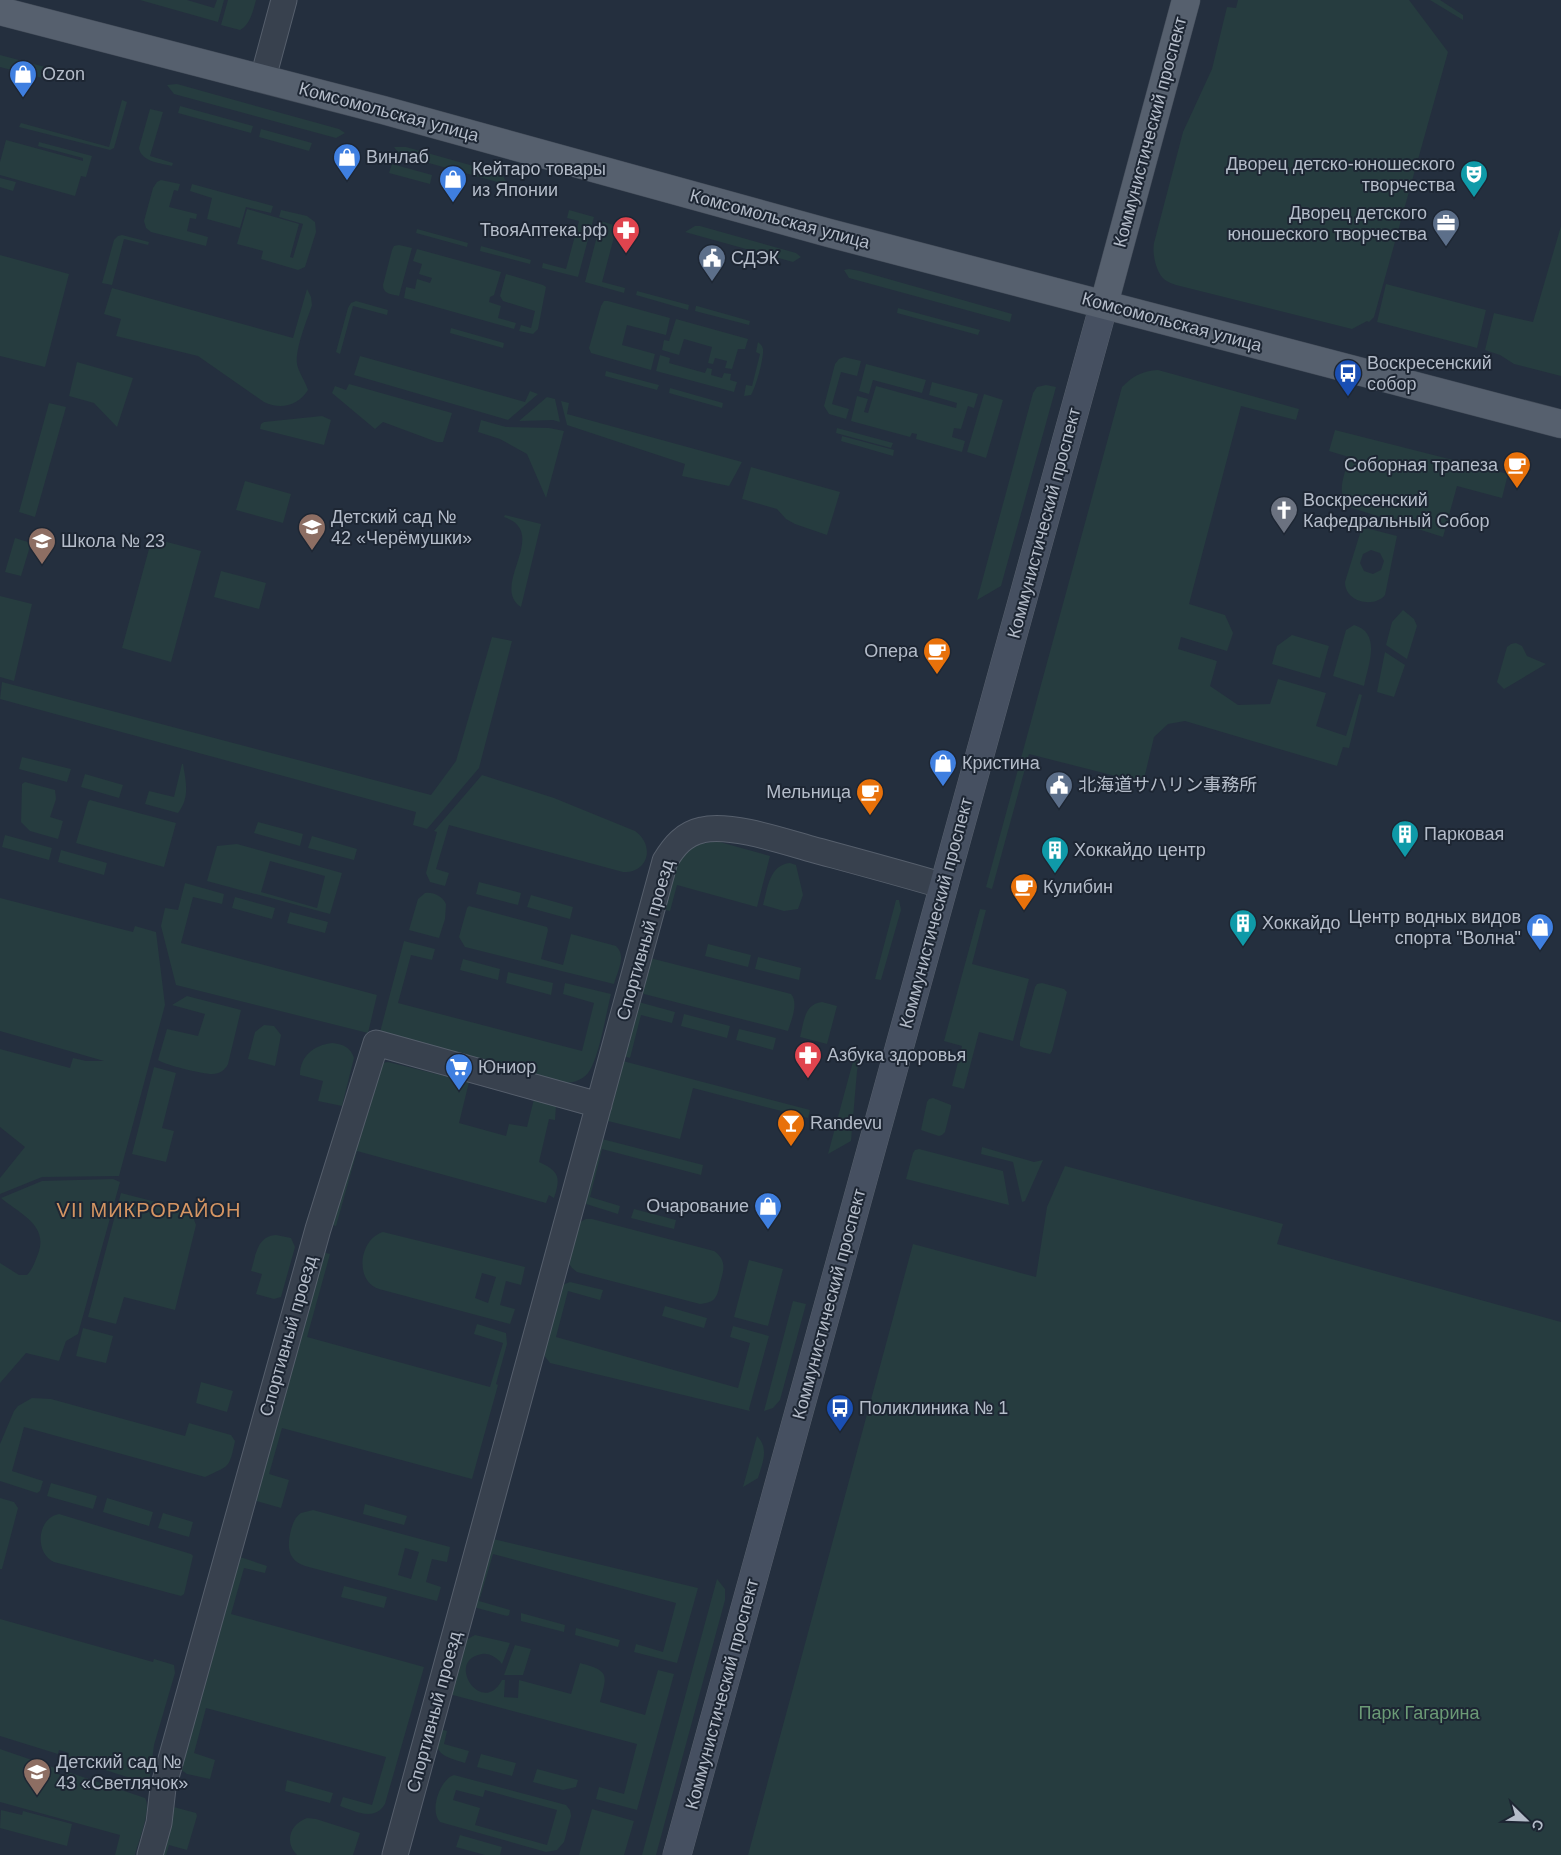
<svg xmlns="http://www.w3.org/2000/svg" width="1561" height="1855" font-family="Arial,'Noto Sans SC','Noto Sans JP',sans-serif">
  <rect width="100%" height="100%" fill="#242f3e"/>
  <!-- green -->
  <path fill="#263c3f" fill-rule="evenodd" d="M140,0H187L214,8L217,0H224L218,22Z
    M228,0H256C253,11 250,25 240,30L221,25Z
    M1238,0H1409L1448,52L1374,317L1369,322L1367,321L1352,329L1176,285C1173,284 1168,282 1165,280C1156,273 1152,254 1154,243L1183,132L1212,69L1227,7L1236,8Z
    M1430,0H1440L1463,15V20Z
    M0,55L49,68L46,79L0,67Z
    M177,84L339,129L345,133L336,138L174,94L167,85Z
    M122,100L127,102L114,148L110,150L19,127L21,123L109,147Z
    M180,106L253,126L251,133L178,113Z
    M150,109L163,112L150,156L173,163L172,166C161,163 141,162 139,148Z
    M261,129L312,143L309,151L259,137Z
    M6,140L83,161V158L38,146L39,142L92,156L86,177L81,176L75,196L0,175V162Z
    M394,147H406L502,174L508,185L400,155Z
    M392,164L432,175L430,184L389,173Z
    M0,178L16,182L13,191L0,187Z
    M161,180L180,184L178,191L174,190L169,207L197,214L196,219L190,218L187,231L208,237L206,246L151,232L146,228L144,221L153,188L157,182Z
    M192,184L273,206L271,213L246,207L240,228L207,219L212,198L190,191Z
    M247,209L299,224L290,257L293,258L303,224L279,217L281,210L307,216L315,222L316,232L305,267L298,270L261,259L263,251L237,244Z
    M569,210L594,217L578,277L542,268L543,263L566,269L579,221L567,218Z
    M601,221L617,226L602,282L625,288L624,293L585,282Z
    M695,226H700L796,253L801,257L793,262L685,232Z
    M1561,226V376L1514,364L1500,355L1485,350L1494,313L1533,322Z
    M417,229L468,243L467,247L416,233Z
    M122,235L149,242L148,245L124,239L112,285L102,283L114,240L118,236Z
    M399,245L412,248L399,296C391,294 383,294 383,285L392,250L394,246Z
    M481,246L531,260L530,264L480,251Z
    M417,249L501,272L494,295L490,297L489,302L501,306L498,318L516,323L514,329L404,298L406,287L415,289L417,279L430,283L432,278L419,274L422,264L413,261Z
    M0,255L69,274L45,367L0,356Z
    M849,269L860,271L1012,314L1010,322L849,278L844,270Z
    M506,274L543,285L546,287L538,329L533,334L519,331L521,325L531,328L535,311L503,301L500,296Z
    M1386,284L1486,310L1477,348L1377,322Z
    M112,288L293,338L307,289L311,297L312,305C307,320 295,349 297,364C298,371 306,383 308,390C298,406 280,410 264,402L198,356L116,336L121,319L104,314Z
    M637,291L689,305L688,310L636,295Z
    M356,301L388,310L387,315L353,306L340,354L336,352L348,308L351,303Z
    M604,301H608L670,318L666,335L627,325L622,345L655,354L651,370L591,353L589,348L601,306Z
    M696,306H697L750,321L749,325L695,311Z
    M898,308L980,330L978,335L897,313Z
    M676,319L748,339L745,349H738L732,369L725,368L727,361L715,358L713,364L708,363L712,347L684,339L679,355L662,350L664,340L669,341Z
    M451,328L504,343L503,348L450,333Z
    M758,342C761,345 762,345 763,349C764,358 756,387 751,395L744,396L746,385L752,386L760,354L756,352Z
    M660,355L670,358L669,363L705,373L707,368L712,369L711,375L722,378L724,373L731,374L730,380L737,382L734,392L656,371Z
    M360,356L525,402L530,391L538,394L508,420L354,375Z
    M844,357L861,361L857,376L841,372L832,404L849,409L846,419L829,414L824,406L835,364L839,359Z
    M77,362L133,378L117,427L94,403L69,396Z
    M866,364L926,380L922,393L873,380L869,394L859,391Z
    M1158,370L1299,409L1296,420L1241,406L1189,604L1225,615L1233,633L1227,651L1181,637L1178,649L1217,661L1210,686L1238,705L1270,704L1278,679L1326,693L1316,726L1346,736L1359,694L1362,695L1349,748L1343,747L1337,766L1185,721L1168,724L1154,737L1143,783L1029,754L992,889L986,887L1122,387C1133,376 1142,371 1158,370Z
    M606,371L659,385L657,390L605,376Z
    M932,382L978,394L974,408L968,406L961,429L954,428L952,437L965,441L962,452L916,439L917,434L912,433L910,437L851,421L857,396L868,399L864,412L868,413L876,386L956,408L957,403L929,395Z
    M349,384L452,413L443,442H437L383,422L375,429L332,393L335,386L346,390Z
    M1046,385L1056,387L1001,586L977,600L1033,393L1037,387Z
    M670,388L723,403L722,408L669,393Z
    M984,394L1003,400L986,458L967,452Z
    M547,397L555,399L560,422L553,420L519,421Z
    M561,401L569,403L567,414L742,462L729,486L682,476L685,464L567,425Z
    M49,403L66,407L35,517L19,512Z
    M322,416L331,420L324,445L260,429L261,424L264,422Z
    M481,420L506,427L549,428L564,431L546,498L527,454L500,439L478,432Z
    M837,428L893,443L891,448L836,433Z
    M1335,430L1508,474L1502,498L1457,486L1443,537L1349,507C1335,491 1345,476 1349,457L1329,451Z
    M842,436L894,450L893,456L841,441Z
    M751,467L840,492L827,535L795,524L786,519L777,509L742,499Z
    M245,481L291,494L283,523L236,510Z
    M505,515L541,524L521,607C489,586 551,533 504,517Z
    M1362,527L1397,536L1385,595C1375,608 1345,603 1345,582ZM1371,550L1380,553L1384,561L1381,570L1373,574L1364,571L1360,563L1363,554Z
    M15,538L31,543L21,576L5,572Z
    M152,538L201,551L171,662L122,648Z
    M221,571L266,583L259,609L214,597Z
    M0,596L32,604L14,681L0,677Z
    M1403,610L1414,619L1417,626L1407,659L1386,645L1392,622Z
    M1354,625C1382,633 1368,665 1364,686L1333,676L1346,630Z
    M1292,635L1329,646L1320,678L1272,664L1277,646Z
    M492,637L512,641L479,768L427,829L413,825L416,812L0,699L2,682L431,795L456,761Z
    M1516,643L1522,646L1527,656L1546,664L1504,689L1497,682L1507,647L1511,644Z
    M1385,652L1405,665L1394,697L1377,692Z
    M22,757L71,769L67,782L19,769Z
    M182,764H183C186,782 190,798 178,813L145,804L149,791L174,797Z
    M85,774L123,785L119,798L81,787Z
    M482,775L554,798L635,831C655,845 649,873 623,872L449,825L436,869L449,873L445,886L430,882L426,873L437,832L434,831Z
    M25,782L55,790L56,799L50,817L63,821L58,839L30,831L21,822L22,784Z
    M90,800L176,823L164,867L76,843L88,802Z
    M258,822L303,834L300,846L254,833Z
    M5,835L52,848L49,860L2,847Z
    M312,836L357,849L354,860L308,848Z
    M716,841L770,856L757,907L677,885L670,911L662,909L665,872L681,854L696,845Z
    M237,844L342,873L330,914L207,881L217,846ZM270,861L325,876L317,908L261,892Z
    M61,850L107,863L104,875L58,862Z
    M790,863L796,865L803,895L798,909L784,911L763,905C768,888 769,865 790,863Z
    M479,882L521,893L518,905L476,894Z
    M185,883L224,894L222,904L193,897L181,943L377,995L368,1033L176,985L161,926L165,908L178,910Z
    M425,893C434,892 442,896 446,904L445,919L439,938L409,930L418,899Z
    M531,895L573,907L570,919L527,907Z
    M235,897L275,908L272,919L232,908Z
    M0,898L133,932L135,926L156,932L165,1005L119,1176L42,1177L0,1194V1178L25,1147L0,1127V1049L70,1068L73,1058L86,1061H104L0,1031Z
    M896,900H899L901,910L881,980L875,979Z
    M469,906L547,927L548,930L541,959L563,965L571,934L616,946C627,956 617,972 614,984L465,947L459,937L467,908Z
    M980,909L986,910L972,964L1029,979L1013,1041L979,1032L964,1089L952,1086L962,1046L944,1041Z
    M290,912L328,922L325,933L287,923Z
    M404,941L435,949L432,960L411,955L398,1003L582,1051L594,1003L563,994L565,983L611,994C606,1013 599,1059 588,1073C581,1082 570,1083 560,1083L379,1036Z
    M708,944L751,955L748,967L705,956Z
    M758,957L801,968L799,980L755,969Z
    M650,958L791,994C799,1003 791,1021 788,1031L644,994L641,992Z
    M463,959L500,969L498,980L460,970Z
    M508,972L553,983L551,995L506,983Z
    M1042,983L1064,989L1067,992L1052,1051L1050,1054L1024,1048L1020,1046V1042L1035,987L1037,984Z
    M187,996L241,1010L228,1064C225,1070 220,1074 212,1074C203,1074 165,1065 158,1060L167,1029L198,1036L205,1014L172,1005Z
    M635,1001L675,1012L672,1023L641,1015L630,1058L621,1055Z
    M822,1002L837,1006L827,1044L800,1037C804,1022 804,1004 822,1002Z
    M684,1014L730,1026L727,1038L681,1026Z
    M264,1025L274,1026L281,1035L275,1066L248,1059L255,1032Z
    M739,1029L776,1038L773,1050L736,1040Z
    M332,1043C342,1044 351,1047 354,1058L342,1106L318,1101L323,1081L300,1075C300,1056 314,1045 332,1043Z
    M855,1054L861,1055L857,1071L851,1141L828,1154Z
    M619,1060L810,1110L808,1118L693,1088L680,1139L604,1120Z
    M388,1062L469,1082L459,1123L506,1136L509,1124L527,1127L534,1099L548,1102L556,1106L555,1120L549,1119L539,1162C559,1171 561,1177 554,1198L549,1195L546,1203L357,1151L336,1226L326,1223L381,1063Z
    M154,1067L176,1073L162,1128L174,1131L166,1162L132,1154Z
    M933,1098L951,1105V1108L945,1132L942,1135L939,1136L921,1130L927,1102L929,1099Z
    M602,1139L703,1165L701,1175L602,1149L590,1197L620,1206L618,1214L583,1203Z
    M982,1147L1034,1162L1043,1160L1025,1201L1022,1202L1013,1162L981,1154Z
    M919,1149L1003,1171L1009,1205L906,1179L913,1153L915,1150Z
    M1065,1166L1283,1224L1277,1244L1561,1322V1855H748L913,1244L1036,1277L1047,1207Z
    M113,1179L120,1182L78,1334L66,1341L59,1361L26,1353L0,1383V1263L19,1275H27C33,1269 35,1261 38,1254C49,1225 20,1214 1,1198L42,1181Z
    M121,1193L187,1210L192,1214L196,1225L175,1310L124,1297L116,1324L88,1317Z
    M634,1209L676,1220L674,1229L631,1218Z
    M586,1219H592L714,1251C727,1260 724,1270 720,1283C719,1288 718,1294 715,1298C711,1303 706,1303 700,1304L577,1272L572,1268L567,1261L578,1223Z
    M383,1232L525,1267L521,1285L506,1281L500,1305L515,1309L510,1324L379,1289C354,1281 359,1239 383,1232ZM482,1273L496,1277L488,1303L475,1298Z
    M276,1235L291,1238L295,1247L281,1297L274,1299L256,1294L262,1274L251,1271C256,1255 257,1236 276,1235Z
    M318,1251L330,1254L307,1337L490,1387L503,1343L474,1334L477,1324L506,1333L507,1344L496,1384L498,1385L472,1479L282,1428L269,1474L289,1480L281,1508L250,1499Z
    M749,1260L783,1269L768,1326L734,1317Z
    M570,1282L603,1290L600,1300L568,1291L556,1337L738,1388L750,1343L730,1337L733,1326L769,1336L749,1409L750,1411L550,1363L543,1354L559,1286Z
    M793,1301L806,1304L780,1400L773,1408L764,1411Z
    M665,1306L707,1318L704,1328L662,1316Z
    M83,1328L113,1336L106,1363L76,1356Z
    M201,1382L233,1391L227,1412L196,1403Z
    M32,1398L51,1399L185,1436L189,1423L231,1435L235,1441C229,1469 230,1465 205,1477L24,1427L12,1471L43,1481L40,1491L37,1493L0,1481V1444L14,1411L18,1406Z
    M757,1436C769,1448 763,1462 758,1478L743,1487Z
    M51,1483L97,1496L93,1509L47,1496Z
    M0,1498L14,1502L18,1508L2,1569H0Z
    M107,1498L153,1512L149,1526L103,1512Z
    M365,1504L407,1516L404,1525L363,1514Z
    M313,1510L450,1547L447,1562L432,1559L426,1582L441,1587L437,1601L305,1566C287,1560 287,1546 291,1530C293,1523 295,1517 301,1513ZM405,1548L419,1552L411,1579L398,1575Z
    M163,1513L193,1522L189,1537L158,1528Z
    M59,1514L191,1554L193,1556L184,1594L181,1596L54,1562C34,1553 37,1518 59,1514Z
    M489,1538L698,1588L677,1663L634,1652L636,1644L663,1652L676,1603L493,1554L479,1601L510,1610L509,1615L507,1616L477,1608L475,1607Z
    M240,1557L267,1566L265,1573L244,1568L231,1614L424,1667L385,1804C374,1822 355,1811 340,1806L343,1797L372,1805L386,1757L206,1708L194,1753L215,1760L210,1779L187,1774L180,1769L237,1558Z
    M717,1579L725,1589V1600L656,1855H642Z
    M344,1586L387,1597L384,1608L341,1597Z
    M521,1613L565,1625L564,1632L521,1621Z
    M0,1619L153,1662L154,1659L174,1665L175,1673L154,1745L149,1784L68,1758L69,1753L59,1750L58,1754L0,1736Z
    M576,1628L620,1640L618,1647L575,1635Z
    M475,1635L510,1643L502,1664C497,1658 490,1653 482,1654C444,1660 482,1718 502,1680H505L504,1697L518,1698L519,1680L571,1694L580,1663C610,1671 607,1674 600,1702L645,1715L658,1670L674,1674L637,1810L596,1799L599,1787L624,1794L637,1744L449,1694L464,1641Z
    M515,1645L531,1649L523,1675H504Z
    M433,1727L447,1731L444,1744L469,1751L465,1763C438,1755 437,1754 433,1727Z
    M0,1749L58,1769L57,1774L66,1777L68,1772L145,1798C152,1809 138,1842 135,1855H115L120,1835L0,1802Z
    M481,1754L516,1763L512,1776L477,1767Z
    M537,1769L578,1780L576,1787L563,1790L533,1782Z
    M454,1775L566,1805L570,1810L571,1816L564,1842L557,1850L546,1852L440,1822C429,1811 440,1779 454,1775ZM456,1790L483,1797L485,1790L557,1810L547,1845L475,1825L480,1808L453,1800Z
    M287,1780L333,1793L330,1803L285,1791Z
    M170,1806L196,1813L197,1816L187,1850L169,1845L166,1855H152Z
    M592,1809L634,1821L624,1855H579Z
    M1,1810L22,1815L23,1811L72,1824L67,1846L0,1828Z
    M307,1818L316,1819L360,1833L353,1855H297C284,1842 290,1824 307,1818Z
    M460,1835L502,1847L500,1855H485L456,1847Z"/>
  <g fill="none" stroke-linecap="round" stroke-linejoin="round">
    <!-- street casing -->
    <g stroke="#565f6c" stroke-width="27">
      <path id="street" d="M263,78L284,0
        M150,1855L159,1823L163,1788L318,1229L376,1043L599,1105
        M395,1855L665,861C674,846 684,834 702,830C729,823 783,841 811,849C855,861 900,873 944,886"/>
    </g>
    <!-- secondary casing -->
    <g stroke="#565f6c" stroke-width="29">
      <path id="secondary" d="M677,1855L1104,304"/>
    </g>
    <!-- primary casing -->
    <g stroke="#414a57" stroke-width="29">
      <path id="primary" d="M0,11L383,110L829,233L1561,424
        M1104,304L1186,0"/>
    </g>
    <!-- street -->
    <use href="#street" stroke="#38414e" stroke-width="25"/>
    <!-- secondary -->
    <use href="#secondary" stroke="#465061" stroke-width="28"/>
    <!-- primary -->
    <use href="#primary" stroke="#56606e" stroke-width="28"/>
  </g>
  <!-- icons -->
  <defs>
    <g id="shop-pin" transform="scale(1.4375)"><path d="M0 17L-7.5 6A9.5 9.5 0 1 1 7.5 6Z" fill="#3f7fe0" stroke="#1d2633"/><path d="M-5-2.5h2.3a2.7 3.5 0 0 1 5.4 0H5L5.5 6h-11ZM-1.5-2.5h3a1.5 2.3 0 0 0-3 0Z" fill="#fff"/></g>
    <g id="theatre-pin" transform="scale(1.4375)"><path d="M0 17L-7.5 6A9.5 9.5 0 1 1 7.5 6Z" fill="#0f9aa8" stroke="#1d2633"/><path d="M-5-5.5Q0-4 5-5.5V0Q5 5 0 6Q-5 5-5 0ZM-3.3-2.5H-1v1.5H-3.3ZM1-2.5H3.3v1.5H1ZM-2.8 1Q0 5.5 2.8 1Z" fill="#fff"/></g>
    <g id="office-pin" transform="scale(1.4375)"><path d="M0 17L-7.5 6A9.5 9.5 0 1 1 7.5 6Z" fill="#5c6f8a" stroke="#1d2633"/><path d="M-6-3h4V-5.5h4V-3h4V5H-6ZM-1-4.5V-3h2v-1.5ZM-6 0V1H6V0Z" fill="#fff"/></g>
    <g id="pharmacy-pin" transform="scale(1.4375)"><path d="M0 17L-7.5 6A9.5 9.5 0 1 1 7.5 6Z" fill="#e0444e" stroke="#1d2633"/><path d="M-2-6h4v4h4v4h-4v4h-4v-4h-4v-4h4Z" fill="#fff"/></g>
    <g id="civic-pin" transform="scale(1.4375)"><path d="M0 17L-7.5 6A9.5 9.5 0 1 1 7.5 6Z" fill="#5c6f8a" stroke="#1d2633"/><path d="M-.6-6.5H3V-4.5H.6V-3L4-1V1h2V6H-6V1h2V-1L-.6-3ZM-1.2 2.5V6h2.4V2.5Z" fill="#fff"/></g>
    <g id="bus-pin" transform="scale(1.4375)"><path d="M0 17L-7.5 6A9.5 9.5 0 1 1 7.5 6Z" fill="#1a4fb4" stroke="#1d2633"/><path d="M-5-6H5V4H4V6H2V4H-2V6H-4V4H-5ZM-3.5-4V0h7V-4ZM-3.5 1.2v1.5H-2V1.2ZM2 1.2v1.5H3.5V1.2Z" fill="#fff"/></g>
    <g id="cafe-pin" transform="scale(1.4375)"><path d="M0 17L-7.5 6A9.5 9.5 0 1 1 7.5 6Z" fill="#e8710a" stroke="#1d2633"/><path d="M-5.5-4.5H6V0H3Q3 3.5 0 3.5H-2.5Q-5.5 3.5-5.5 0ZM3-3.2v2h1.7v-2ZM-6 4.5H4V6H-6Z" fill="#fff"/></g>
    <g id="church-pin" transform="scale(1.4375)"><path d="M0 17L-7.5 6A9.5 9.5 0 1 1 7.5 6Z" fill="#6b7280" stroke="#1d2633"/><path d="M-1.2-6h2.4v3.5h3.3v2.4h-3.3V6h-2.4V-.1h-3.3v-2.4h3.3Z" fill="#fff"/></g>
    <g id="school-pin" transform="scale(1.4375)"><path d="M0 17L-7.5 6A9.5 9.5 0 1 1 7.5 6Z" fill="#8d6e63" stroke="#1d2633"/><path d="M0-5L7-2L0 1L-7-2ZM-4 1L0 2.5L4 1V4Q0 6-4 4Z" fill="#fff"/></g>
    <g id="building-pin" transform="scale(1.4375)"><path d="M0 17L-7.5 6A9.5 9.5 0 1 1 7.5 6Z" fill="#0f9aa8" stroke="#1d2633"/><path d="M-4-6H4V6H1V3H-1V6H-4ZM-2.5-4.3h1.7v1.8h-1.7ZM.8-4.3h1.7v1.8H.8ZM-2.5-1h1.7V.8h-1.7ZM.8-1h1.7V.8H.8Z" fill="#fff"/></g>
    <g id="supermarket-pin" transform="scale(1.4375)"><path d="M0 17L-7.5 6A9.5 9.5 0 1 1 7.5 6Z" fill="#3f7fe0" stroke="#1d2633"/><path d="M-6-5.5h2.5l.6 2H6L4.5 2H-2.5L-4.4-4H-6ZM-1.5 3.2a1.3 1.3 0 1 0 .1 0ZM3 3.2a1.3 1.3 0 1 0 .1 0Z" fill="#fff"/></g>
    <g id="bar-pin" transform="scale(1.4375)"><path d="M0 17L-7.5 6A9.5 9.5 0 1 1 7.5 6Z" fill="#e8710a" stroke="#1d2633"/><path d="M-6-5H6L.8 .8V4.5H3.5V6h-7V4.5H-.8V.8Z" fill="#fff"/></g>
  </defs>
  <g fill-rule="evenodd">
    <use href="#shop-pin" x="23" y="74"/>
    <use href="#shop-pin" x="347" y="157"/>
    <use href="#theatre-pin" x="1474" y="174"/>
    <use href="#shop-pin" x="453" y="179"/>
    <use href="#office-pin" x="1446" y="223"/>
    <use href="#pharmacy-pin" x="626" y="230"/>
    <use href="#civic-pin" x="712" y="258"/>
    <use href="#bus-pin" x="1348" y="373"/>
    <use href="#cafe-pin" x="1517" y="465"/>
    <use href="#church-pin" x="1284" y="510"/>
    <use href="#school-pin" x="312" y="527"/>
    <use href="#school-pin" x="42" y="541"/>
    <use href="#cafe-pin" x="937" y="651"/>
    <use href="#shop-pin" x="943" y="763"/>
    <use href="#civic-pin" x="1059" y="785"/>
    <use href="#cafe-pin" x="870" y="792"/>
    <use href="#building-pin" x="1405" y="834"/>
    <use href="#building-pin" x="1055" y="850"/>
    <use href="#cafe-pin" x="1024" y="887"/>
    <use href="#building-pin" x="1243" y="923"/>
    <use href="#shop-pin" x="1540" y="927"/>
    <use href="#pharmacy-pin" x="808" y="1055"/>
    <use href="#supermarket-pin" x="459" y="1067"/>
    <use href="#bar-pin" x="791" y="1123"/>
    <use href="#shop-pin" x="768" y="1206"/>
    <use href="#bus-pin" x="840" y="1408"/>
    <use href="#school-pin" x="37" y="1772"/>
  </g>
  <g text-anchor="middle" stroke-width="4" stroke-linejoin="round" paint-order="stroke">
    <!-- poi labels -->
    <g font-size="18" fill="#b4bcc9" stroke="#1d2633" text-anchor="start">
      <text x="42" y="80">Ozon</text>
      <text x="366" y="163">Винлаб</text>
      <text x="1455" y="170" text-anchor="end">Дворец детско-юношеского<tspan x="1455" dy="21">творчества</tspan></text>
      <text x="472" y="175">Кейтаро товары<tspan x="472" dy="21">из Японии</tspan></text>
      <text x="1427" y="219" text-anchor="end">Дворец детского<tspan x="1427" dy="21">юношеского творчества</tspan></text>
      <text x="607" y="236" text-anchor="end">ТвояАптека.рф</text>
      <text x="731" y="264">СДЭК</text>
      <text x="1367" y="369">Воскресенский<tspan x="1367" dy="21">собор</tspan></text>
      <text x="1498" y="471" text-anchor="end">Соборная трапеза</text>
      <text x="1303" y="506">Воскресенский<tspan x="1303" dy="21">Кафедральный Собор</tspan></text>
      <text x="331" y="523">Детский сад №<tspan x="331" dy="21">42 «Черёмушки»</tspan></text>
      <text x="61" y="547">Школа № 23</text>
      <text x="918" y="657" text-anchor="end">Опера</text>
      <text x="962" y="769">Кристина</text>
      <text x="1078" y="791">北海道サハリン事務所</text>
      <text x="851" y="798" text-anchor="end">Мельница</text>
      <text x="1424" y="840">Парковая</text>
      <text x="1074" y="856">Хоккайдо центр</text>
      <text x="1043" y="893">Кулибин</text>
      <text x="1521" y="923" text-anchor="end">Центр водных видов<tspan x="1521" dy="21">спорта "Волна"</tspan></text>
      <text x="1262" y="929">Хоккайдо</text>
      <text x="827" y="1061">Азбука здоровья</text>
      <text x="478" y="1073">Юниор</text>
      <text x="810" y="1129">Randevu</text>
      <text x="749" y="1212" text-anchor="end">Очарование</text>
      <text x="859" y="1414">Поликлиника № 1</text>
      <text x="56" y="1768">Детский сад №<tspan x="56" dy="21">43 «Светлячок»</tspan></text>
    </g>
    <!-- street labels -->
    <g font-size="18" fill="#b4bcc9" stroke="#1d2633">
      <text transform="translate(389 112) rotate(15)" y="6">Комсомольская улица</text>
      <text transform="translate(1150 132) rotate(-75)" y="6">Коммунистический проспект</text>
      <text transform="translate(780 219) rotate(15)" y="6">Комсомольская улица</text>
      <text transform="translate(1172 322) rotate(15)" y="6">Комсомольская улица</text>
      <text transform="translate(1044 523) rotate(-75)" y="6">Коммунистический проспект</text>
      <text transform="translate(936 913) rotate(-75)" y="6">Коммунистический проспект</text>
      <text transform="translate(645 940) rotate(-74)" y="6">Спортивный проезд</text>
      <text transform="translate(829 1304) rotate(-75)" y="6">Коммунистический проспект</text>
      <text transform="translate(288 1336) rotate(-74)" y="6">Спортивный проезд</text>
      <text transform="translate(722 1694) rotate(-75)" y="6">Коммунистический проспект</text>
      <text transform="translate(434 1712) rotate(-75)" y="6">Спортивный проезд</text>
    </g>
    <!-- park labels -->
    <g font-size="18" fill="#6b9a76" stroke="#1d2633">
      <text x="1419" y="1719">Парк Гагарина</text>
    </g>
    <!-- quarter labels -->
    <g font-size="20" letter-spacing="1" fill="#d59563" stroke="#1d2633">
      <text x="149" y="1217">VII МИКРОРАЙОН</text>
    </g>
  </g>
  <!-- north arrow -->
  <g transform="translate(1526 1820) rotate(113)" stroke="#1d2633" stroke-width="4" paint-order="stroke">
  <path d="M0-4L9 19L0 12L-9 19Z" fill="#b4bcc9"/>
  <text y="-8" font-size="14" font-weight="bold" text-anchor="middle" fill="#b4bcc9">С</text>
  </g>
</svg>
